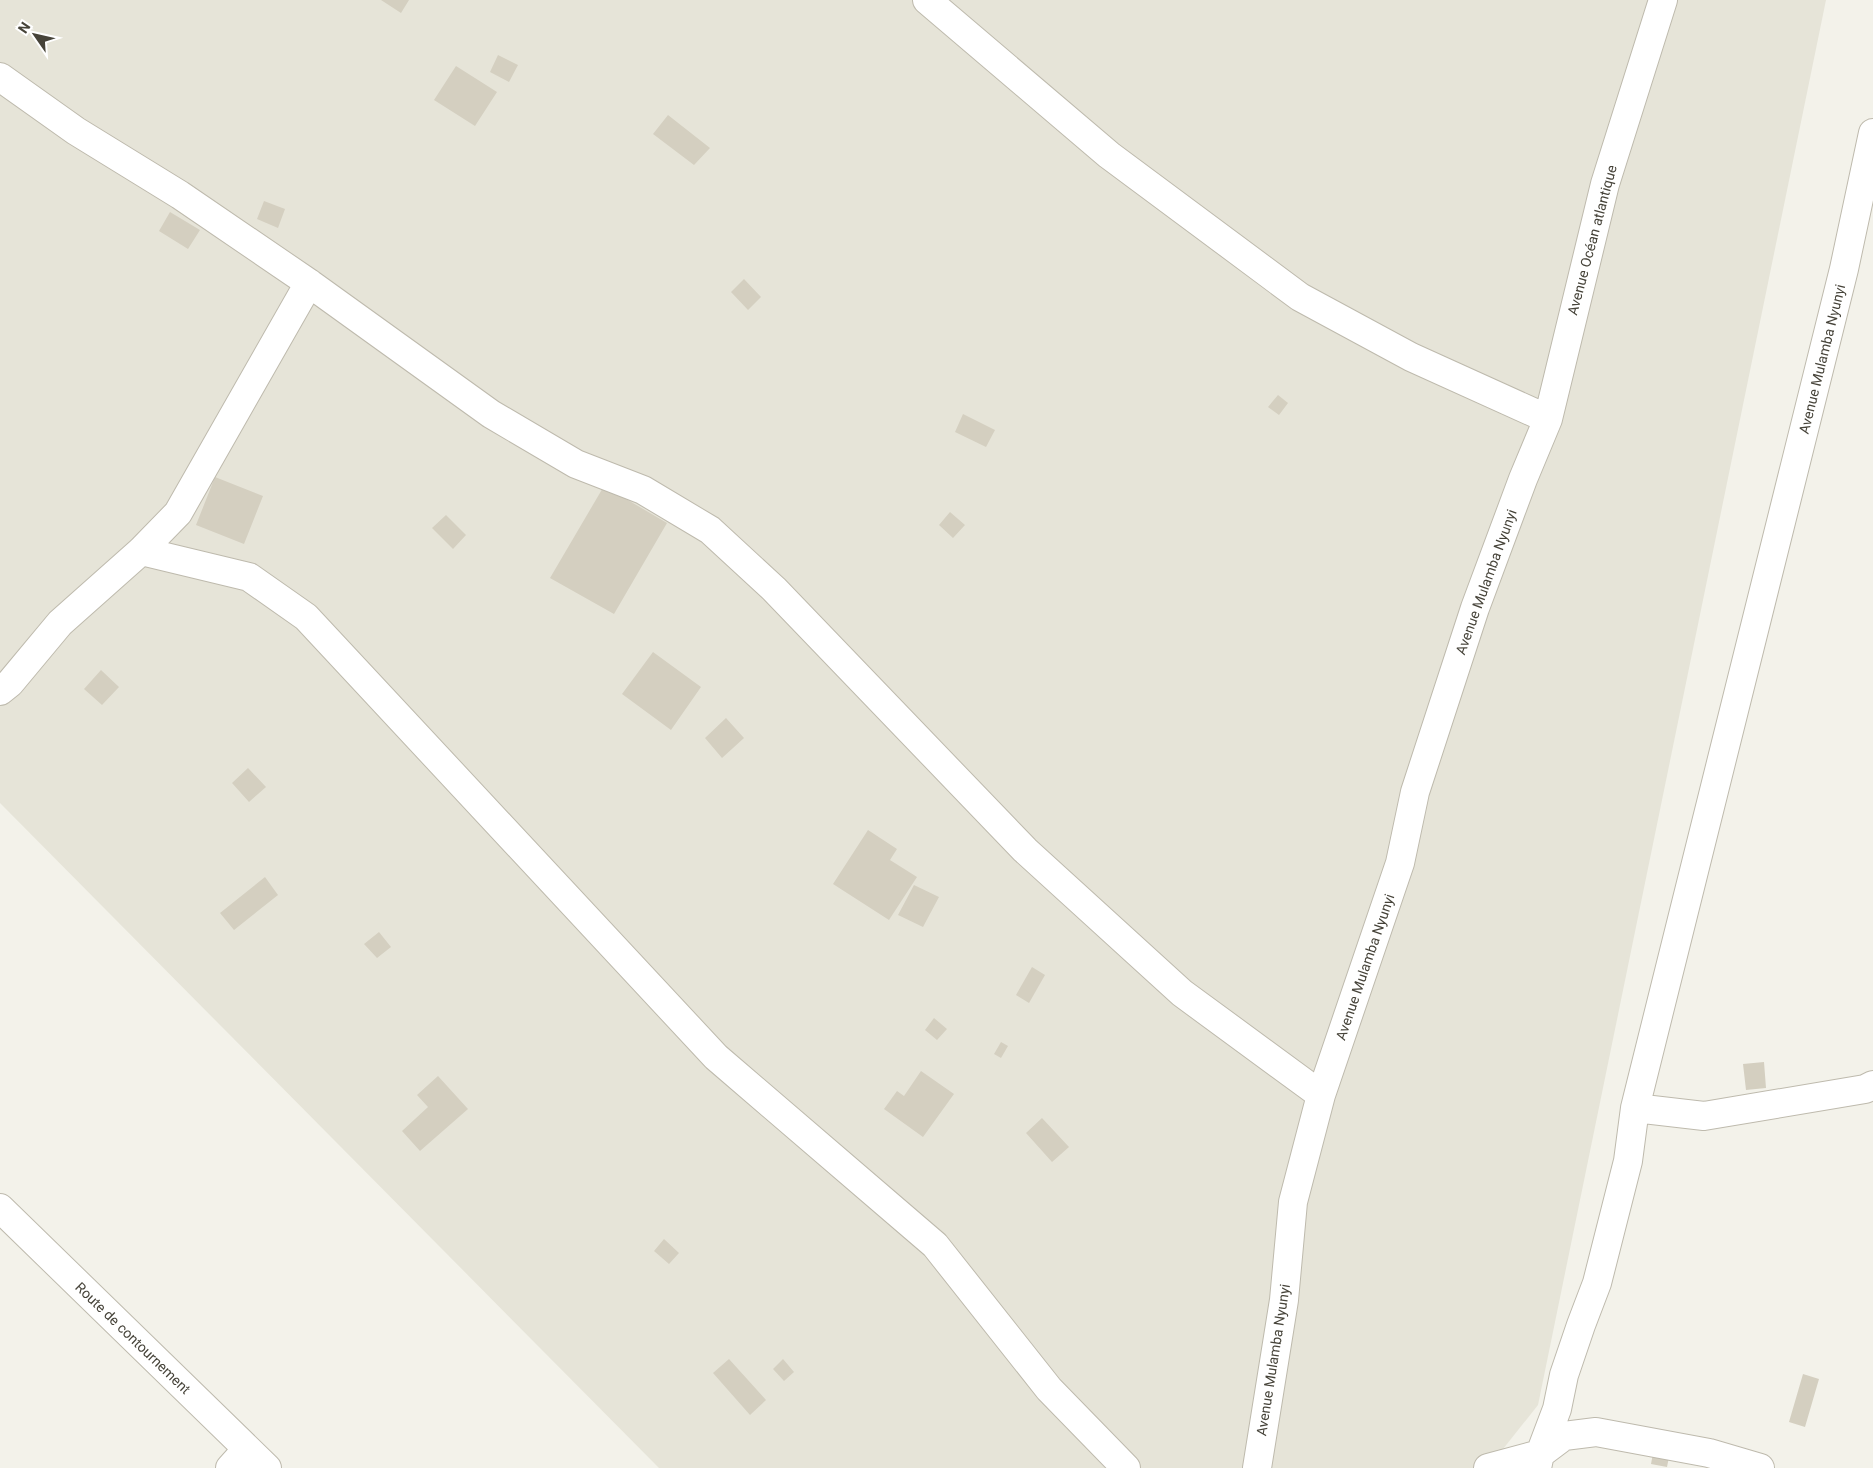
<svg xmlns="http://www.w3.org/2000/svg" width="1873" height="1468" font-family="Roboto,sans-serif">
  <rect width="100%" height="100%" fill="#f3f2ea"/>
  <!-- residential -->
  <path fill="#e6e4d8" d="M0,0H1826L1538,1405L1488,1468H659L0,803Z"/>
  <!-- building -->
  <path fill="#d4cfc0" d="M381,0H409L401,13Z
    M498,55L518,65L509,82L490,72Z
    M456,66L497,92L475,126L434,100Z
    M668,115L710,148L694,165L653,134Z
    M264,201L285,209L278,228L257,219Z
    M170,212L200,230L188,249L159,231Z
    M744,279L761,297L748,310L731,292Z
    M1278,395L1288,403L1279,415L1268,407Z
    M963,414L995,430L986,447L955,432Z
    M215,477L263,496L244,544L196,525Z
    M604,486L667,523L614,614L550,578Z
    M950,512L965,525L953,538L939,525Z
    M446,515L466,535L453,549L432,528Z
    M653,652L701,687L671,730L622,694Z
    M101,670L119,687L102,705L84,689Z
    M726,718L744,738L722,758L705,738Z
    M248,768L266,787L249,802L232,783Z
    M868,830L897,849L890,860L917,877L889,920L833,884Z
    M265,877L278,895L234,930L220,913Z
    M914,885L939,897L923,927L898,915Z
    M379,932L391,947L377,958L364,944Z
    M1032,967L1045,975L1029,1003L1016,995Z
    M934,1018L947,1029L937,1040L925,1030Z
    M1001,1042L1008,1046L1001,1058L994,1054Z
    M1764,1062L1766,1088L1746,1090L1743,1064Z
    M921,1071L954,1094L923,1137L884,1109L897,1091L904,1096Z
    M438,1076L468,1109L420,1151L402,1131L428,1107L417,1095Z
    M1042,1118L1069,1147L1052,1162L1026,1133Z
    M664,1239L679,1253L669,1264L654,1251Z
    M729,1359L766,1400L750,1415L713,1373Z
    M783,1359L794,1372L784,1381L773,1369Z
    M1803,1374L1819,1379L1805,1427L1789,1422Z
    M1654,1448L1670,1452L1667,1467L1651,1464Z"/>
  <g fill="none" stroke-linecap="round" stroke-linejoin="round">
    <!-- minor casing -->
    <g stroke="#bebaad" stroke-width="30">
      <path id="minor" d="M927,0L1109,155L1300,297L1411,357L1548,419
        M0,77L76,131L180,195L309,283L491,414L576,464L643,490L710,530L774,589L1025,850L1182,993L1321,1095
        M141,551L249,577L306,617L716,1057L935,1245L1049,1389L1126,1468
        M0,691L10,683L60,623L141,551L178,513L309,283
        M1635,1108L1704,1116L1865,1089L1873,1085
        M0,1208L267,1468
        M230,1468L247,1449
        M1257,1468L1284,1300L1293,1202L1321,1095L1400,863L1415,792L1475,608L1523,479L1548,419L1605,184L1663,0
        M1488,1468L1540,1454L1564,1436L1596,1432L1709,1453L1760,1468
        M1537,1468L1540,1454L1557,1409L1564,1375L1581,1325L1597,1283L1628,1161L1635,1108L1844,269L1873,133"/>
    </g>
    <!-- minor -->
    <use href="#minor" stroke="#fff" stroke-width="28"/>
  </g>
  <g text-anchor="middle" stroke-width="5" stroke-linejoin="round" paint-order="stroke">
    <!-- street labels -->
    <g font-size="14" fill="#464339" stroke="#fff">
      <text transform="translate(1592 240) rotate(-75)" y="5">Avenue Océan atlantique</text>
      <text transform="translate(1822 359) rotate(-76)" y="5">Avenue Mulamba Nyunyi</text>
      <text transform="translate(1486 582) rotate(-70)" y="5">Avenue Mulamba Nyunyi</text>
      <text transform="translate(1365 967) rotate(-71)" y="5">Avenue Mulamba Nyunyi</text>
      <text transform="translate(133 1338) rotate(44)" y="5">Route de contournement</text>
      <text transform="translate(1273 1360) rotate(-81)" y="5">Avenue Mulamba Nyunyi</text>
    </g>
  </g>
  <!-- north arrow -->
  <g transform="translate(35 35) rotate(304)" stroke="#ffffff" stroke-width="4" paint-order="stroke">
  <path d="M0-4L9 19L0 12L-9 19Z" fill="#464339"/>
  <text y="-8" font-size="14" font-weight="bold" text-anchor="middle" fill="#464339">N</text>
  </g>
</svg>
